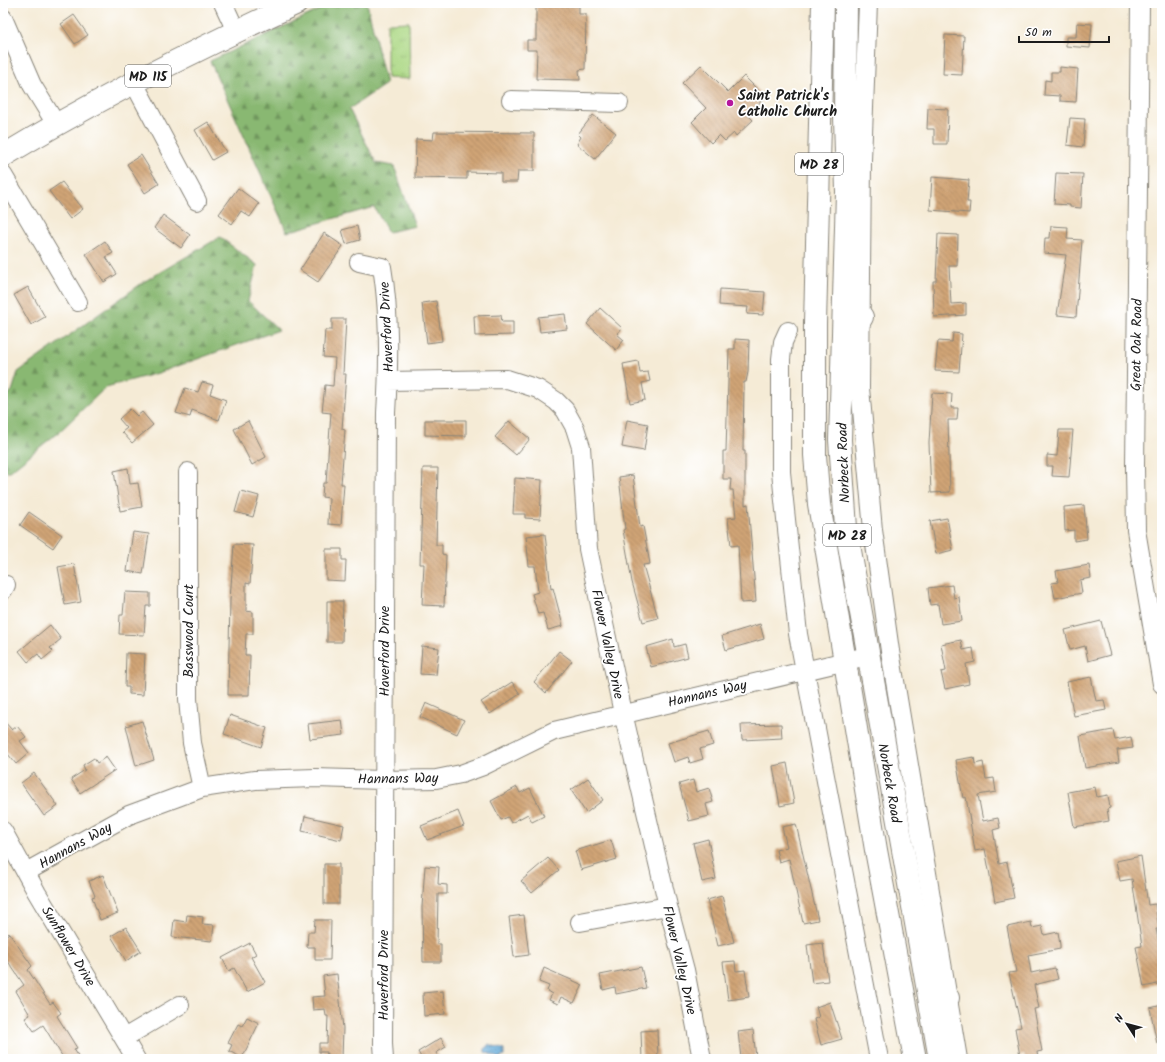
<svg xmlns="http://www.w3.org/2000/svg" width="1165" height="1062" font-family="Kalam,sans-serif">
  <defs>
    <pattern id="forest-firs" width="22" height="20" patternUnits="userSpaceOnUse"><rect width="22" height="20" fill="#89b872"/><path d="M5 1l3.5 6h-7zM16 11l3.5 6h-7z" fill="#6f955d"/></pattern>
    <pattern id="park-tufts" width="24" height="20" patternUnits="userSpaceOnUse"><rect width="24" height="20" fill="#acd884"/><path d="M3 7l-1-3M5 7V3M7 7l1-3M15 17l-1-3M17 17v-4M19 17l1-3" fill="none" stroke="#93b971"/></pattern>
    <pattern id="water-rules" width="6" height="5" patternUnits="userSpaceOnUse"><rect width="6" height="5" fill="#63abda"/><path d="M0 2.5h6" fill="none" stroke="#518ab0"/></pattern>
    <pattern id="building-back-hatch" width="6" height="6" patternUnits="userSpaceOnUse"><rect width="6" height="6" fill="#d0a476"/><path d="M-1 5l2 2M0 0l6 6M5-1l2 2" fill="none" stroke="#a88560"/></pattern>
  </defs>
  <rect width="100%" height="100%" fill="#fff"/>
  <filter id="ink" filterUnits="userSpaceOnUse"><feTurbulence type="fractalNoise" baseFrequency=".025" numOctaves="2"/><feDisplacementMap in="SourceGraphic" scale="8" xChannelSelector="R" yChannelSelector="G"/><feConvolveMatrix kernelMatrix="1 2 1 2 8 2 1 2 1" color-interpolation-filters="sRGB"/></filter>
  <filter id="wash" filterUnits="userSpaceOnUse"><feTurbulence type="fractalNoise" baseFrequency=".012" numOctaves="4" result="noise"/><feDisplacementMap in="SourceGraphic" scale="16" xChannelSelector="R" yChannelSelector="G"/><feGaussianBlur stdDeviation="0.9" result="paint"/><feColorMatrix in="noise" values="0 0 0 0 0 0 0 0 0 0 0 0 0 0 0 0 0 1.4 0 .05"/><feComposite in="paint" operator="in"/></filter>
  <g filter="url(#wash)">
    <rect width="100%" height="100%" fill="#f5ebd6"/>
    <!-- forest -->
    <path fill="url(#forest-firs)" stroke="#526a47" d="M334,3H367L386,84L349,109L376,163L394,166L415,226L388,232L374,207L287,232L210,61Z
      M220,237L257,265L248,301L279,330L158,373L106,387L60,431L10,471H3V399L12,391L18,372L145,281Z"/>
    <!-- park -->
    <path fill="url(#park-tufts)" stroke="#647a50" d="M409,22L410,79L387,78V23Z"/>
    <!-- water -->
    <path fill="url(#water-rules)" stroke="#40647b" d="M489,1044L504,1050V1056L499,1058L485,1052V1049Z"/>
    <g id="blocks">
      <!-- building -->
      <path fill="url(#building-back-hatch)" d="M536,5L579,6V14H586L585,69L579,70L580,80L536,79L537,50H527V40H536Z
        M74,15L88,35L75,44L61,24Z
        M1077,23L1092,24L1090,48L1066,46V37H1076Z
        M945,35L964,36L962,75L943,74Z
        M701,65L728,92L744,76L765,97L748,115L753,120L736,136L734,133L725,141L719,135L711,143L692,122L706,108L682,83Z
        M1060,67L1078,69L1076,102L1060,101V96L1044,95L1045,80L1051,81V72H1060Z
        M928,108L948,109L947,144H934V129H927Z
        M593,115L616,133L595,159L577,144L581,137L578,134Z
        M1070,118L1085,119L1083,147L1067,145Z
        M208,122L226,152L212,160L195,130Z
        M434,132L534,133V171H518L517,182H501V173L467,172V179L415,178L416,139L433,140Z
        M141,155L159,184L145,193L127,164Z
        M1056,173L1083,174L1081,208L1070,207V205L1054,204Z
        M932,177L969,180L967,202H970L969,213L930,210Z
        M62,182L83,209L70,219L49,191Z
        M238,188L259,204L250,217L241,211L232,224L219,214Z
        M163,215L190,235L181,248L154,228Z
        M357,226L360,240L346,244L342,230Z
        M1051,226L1068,227L1067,239L1082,240L1076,317L1057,315L1066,255L1044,253L1045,238H1050Z
        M324,233L343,246L318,282L300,270Z
        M938,234L958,235L957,266H949L951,304L966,303V315L934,317L933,281H936Z
        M105,241L113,253L106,257L117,274L104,282L86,254Z
        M28,287L45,317L31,325L14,295Z
        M720,289L765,292L763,315L747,314L748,307L719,305Z
        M436,301L442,341L427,343L422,303Z
        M600,308L622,328L617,334L624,340L616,350L587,324Z
        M565,314L567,329L540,332L538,317Z
        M501,315L502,322H513V335L475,336L474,316Z
        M332,319H346L343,374H346L342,429L345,430L341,484H344L341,525L328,524L329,498L322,497L323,483H326L331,413L322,412L325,385L333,386L335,358L323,357L325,330H332Z
        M953,333L962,334L959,372L935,371L938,341L952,342Z
        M735,339L749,340L748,372L746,382H744L743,451H745V505L748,504L756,602L741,603L738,545L731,546L728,518L736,517L733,490H730L731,479H723V451H726L729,349H735Z
        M638,361L640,373L648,372L650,381L642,383L645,400L630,403L623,364Z
        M202,382L213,385L210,394L226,400L219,420L192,410L190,417L176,413L185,388L198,392Z
        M932,393L952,394L951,408H958L957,420H948L950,492L931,493L929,443Z
        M130,409L137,416L142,412L153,425L132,443L122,432L127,428L119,419Z
        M425,420H466V436L425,435Z
        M627,420L648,424L644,451L622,447Z
        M248,421L266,457L252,465L234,429Z
        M509,421L530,439L516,455L495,437Z
        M1059,430H1073L1069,477L1052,476L1053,466H1047V455L1057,456Z
        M128,468L130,484L138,483L142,507L120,511L114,471Z
        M423,468H438L436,545H442V554L446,555L444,606L422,605L424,564H420Z
        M633,475L640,527L643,526L650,564L643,565L658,618L643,622L632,582L623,530L625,529L619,477Z
        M515,478L542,480L540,519L525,518V514H513Z
        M241,491L259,496L253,517L235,512Z
        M1084,505L1087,539L1074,541V530L1065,531L1064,507Z
        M29,512L62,535L53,548L20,525Z
        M947,518L953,550L936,554L930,521Z
        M133,532L149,534L143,574L127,571Z
        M545,534L551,589L553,588L563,626L548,630L543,613L538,614L532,594L538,592L535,566H529L526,536Z
        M234,544L253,545L250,584L246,583V611L253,612V634H246L245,655H250L249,695H228L230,600Z
        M326,549H342V560H346L345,581L326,580Z
        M74,564L81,602L65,605L58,567Z
        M1089,565L1091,578L1080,580L1082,593L1055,598L1052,583L1058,582L1056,571Z
        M952,585L954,598L959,597L962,621L941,624L938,604L930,605L928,588Z
        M125,592L150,593V606H146L144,635L119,634L120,615H123Z
        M327,601H343L342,642H327Z
        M1101,621L1110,655L1088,661L1085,646L1070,650L1065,630Z
        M760,624L764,639L726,650L722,636Z
        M50,625L61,639L50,648L53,651L42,660L38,654L28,662L19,651Z
        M673,639L674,647L685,644L688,657L651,667L646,647Z
        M961,640L963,650L973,648L975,662L966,664L969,684L945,689L941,672L946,671L941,644Z
        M422,646L439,648L436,675L420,674Z
        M559,651L572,661L546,693L534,682Z
        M126,653L145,654L143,695L129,694V687H125Z
        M1091,677L1096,701L1104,700L1106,710L1074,716L1067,682Z
        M512,682L520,694L490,714L481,702Z
        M426,703L464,720L457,734L420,717Z
        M230,715L267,728L261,747L224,734Z
        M3,720L12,730L17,726L26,737L20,741L29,753L16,764L3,748Z
        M342,720L344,735L310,739L308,724Z
        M142,721L154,760L136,766L126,726Z
        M781,724L782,738L742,740L741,725Z
        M1113,730L1115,740L1131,737L1133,748L1117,750L1119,762L1085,768L1080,736Z
        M709,731L713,745L700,749L703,759L690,763L688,757L674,762L668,743Z
        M106,757L115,770L80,793L71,779L85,770L83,765L94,758L97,763Z
        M974,757L975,764L983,762L986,779L994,778L996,792L978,795L983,821L998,818L1000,828L993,830L999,864L1007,862L1014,898L995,902L985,849L975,851L966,797L963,798L956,760Z
        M787,763L794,803L780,806L773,766Z
        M34,773L58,806L44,816L21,783Z
        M588,778L603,800L586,813L571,790Z
        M693,780L696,792L709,788L713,802L706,804L709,816L689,821L679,784Z
        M517,787L520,793L530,788L544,816L532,822L528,814L511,823L508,817L501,820L491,801Z
        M1095,787L1097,797L1108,795L1110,808L1107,809L1109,821L1074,827L1068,792Z
        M458,811L464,826L427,840L421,826Z
        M305,816L344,825L341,840L302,831Z
        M796,824L818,920L803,923L789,859L779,862L776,850L787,847L782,827Z
        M708,839L716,879L702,882L693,843Z
        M611,840L617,859L581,870L575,851Z
        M1141,856L1148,905L1155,904L1159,929H1156L1162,957L1159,958L1162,983L1144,987L1136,947L1142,946L1132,879L1120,881L1116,861Z
        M548,858L559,870L532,893L521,881Z
        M324,864H339V904H324Z
        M425,866L439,867L438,884L447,885V894H438L437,944H441V962H423L422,907Z
        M103,875L118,913L100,920L92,897L95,896L89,881Z
        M722,896L734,942L718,946L707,900Z
        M187,915L203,917L202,924L214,925L212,941L172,937L174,920L186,922Z
        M524,915L529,955L514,957L509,917Z
        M315,920H331L330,960H315V947H307L308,932H314Z
        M1031,922L1032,928L1042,926L1044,935L1058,932L1060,945V949L1028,955L1031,973L1055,968L1058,979L1034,985L1039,1008L1034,1009L1042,1051L1037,1052L1038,1059H1025L1024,1055L1020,1056L1015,1028L1021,1027L1009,973L1016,972L1007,927Z
        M126,927L141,951L126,961L111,936Z
        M9,933L32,966L28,970L50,1004L53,1002L61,1013L57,1016L77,1048L74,1049L80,1059H64L43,1025L34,1031L25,1018L30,1015L16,991L24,985L7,960L3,963V938Z
        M250,943L256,954L251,957L265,982L247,992L234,968L229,971L222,958Z
        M823,943L828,981L812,983L807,945Z
        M735,961L736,971L745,970L749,997L728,1000L723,962Z
        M641,967L646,988L616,994L615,987L603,990L600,975Z
        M544,968L583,985L574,1003L561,997L558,1004L549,1000L552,994L547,991L549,986L539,982Z
        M337,974L343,1028L342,1059H326L327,1052H319V1043H327L328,1016H326L325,1009L313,1010L312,997L325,996L323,976Z
        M443,991L445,1014L424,1016L423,993Z
        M830,1002L842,1039L821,1045L814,1019L819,1017L816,1007Z
        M1162,1005V1043L1157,1044L1150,1008Z
        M247,1017L259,1023L242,1058L229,1051L232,1045L228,1043L238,1024L242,1026Z
        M657,1030L658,1059H642L641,1031Z
        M753,1030L756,1057L741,1058L738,1032Z
        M441,1038L446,1047L436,1053L440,1059H422L418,1052Z"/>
    </g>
  </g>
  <g filter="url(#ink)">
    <use href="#blocks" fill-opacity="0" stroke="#888479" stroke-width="1"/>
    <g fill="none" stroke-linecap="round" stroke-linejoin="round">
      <!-- minor casing -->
      <g stroke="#888479" stroke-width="20">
        <path id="minor" d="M223,3L236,31
          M868,3L862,160L860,388L873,530L890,651L958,1059
          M1140,3L1135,467L1136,530L1162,684
          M3,18L32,85L56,124
          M134,83L197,201
          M511,100L619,103
          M3,175L78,302
          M359,262L382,267C390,315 389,364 386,413L383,1044L384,1059
          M788,331L783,342L781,359V472L798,634L879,1059
          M388,381L507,379L538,389L556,401L565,410L575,428L581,447L588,549L623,713L668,906L685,970L702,1059
          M188,472V699L192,743L202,788
          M3,590L6,585
          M3,831L37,893L136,1059
          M26,872L129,815L202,788L255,780L315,778L383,780L436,779L461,774L483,766L554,731L867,656
          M580,922L668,906
          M124,1038L180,1005"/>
      </g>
      <!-- major casing -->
      <g stroke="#888479" stroke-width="24">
        <path id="major" d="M823,3L815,324V455L819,504L876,850L915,1059
          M846,3L845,117L847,192L840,440L846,528L940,1059
          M3,156C97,99 197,49 297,3
          M848,353L852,334L862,317
          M927,983L948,998"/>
      </g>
      <!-- minor -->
      <use href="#minor" stroke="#fff" stroke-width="18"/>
      <!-- major -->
      <use href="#major" stroke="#fff" stroke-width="22"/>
    </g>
  </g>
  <!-- markers -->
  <circle fill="#b5179e" stroke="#fff" stroke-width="1.5" cx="730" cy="103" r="4"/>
  <g text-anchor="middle" stroke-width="3.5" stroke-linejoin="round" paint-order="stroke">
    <!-- shield labels -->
    <g fill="#fff" stroke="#606060" stroke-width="1">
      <rect x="125" y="65" width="46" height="22" rx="3"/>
      <rect x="795" y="153" width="48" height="22" rx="3"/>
      <rect x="823" y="524" width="48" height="22" rx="3"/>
    </g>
    <g font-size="13" font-weight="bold" fill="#1c1c1c">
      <text x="148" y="81">MD 115</text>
      <text x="819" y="169">MD 28</text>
      <text x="847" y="540">MD 28</text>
    </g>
    <!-- poi labels -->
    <g font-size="14" font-weight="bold" fill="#1c1c1c" stroke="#fff" text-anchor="start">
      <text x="738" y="100">Saint Patrick's<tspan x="738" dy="16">Catholic Church</tspan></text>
    </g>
    <!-- street labels -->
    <g font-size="14" fill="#1c1c1c" stroke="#fff">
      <text transform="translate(386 327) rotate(-93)" y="5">Haverford Drive</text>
      <text transform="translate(1136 345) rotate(-89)" y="5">Great Oak Road</text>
      <text transform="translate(843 463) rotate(-92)" y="5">Norbeck Road</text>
      <text transform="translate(188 631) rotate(-90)" y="5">Basswood Court</text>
      <text transform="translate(608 644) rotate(78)" y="5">Flower Valley Drive</text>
      <text transform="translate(384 651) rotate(-90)" y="5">Haverford Drive</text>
      <text transform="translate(707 693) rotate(-13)" y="5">Hannans Way</text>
      <text transform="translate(398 778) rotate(-1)" y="5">Hannans Way</text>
      <text transform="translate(890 783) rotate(80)" y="5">Norbeck Road</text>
      <text transform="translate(75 845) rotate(-29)" y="5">Hannans Way</text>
      <text transform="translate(69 946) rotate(59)" y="5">Sunflower Drive</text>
      <text transform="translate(680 960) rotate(77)" y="5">Flower Valley Drive</text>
      <text transform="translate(383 975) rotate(-90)" y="5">Haverford Drive</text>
    </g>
  </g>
  <!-- margin -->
  <rect width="1165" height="1062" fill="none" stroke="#fff" stroke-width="16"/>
  <!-- north arrow -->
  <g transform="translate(1127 1024) rotate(306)" stroke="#ffffff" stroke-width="3" paint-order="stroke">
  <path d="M0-3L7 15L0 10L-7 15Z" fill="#1c1c1c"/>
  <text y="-6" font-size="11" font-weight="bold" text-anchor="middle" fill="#1c1c1c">N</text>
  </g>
  <!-- scale -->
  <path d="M1019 36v6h90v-6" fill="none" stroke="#1c1c1c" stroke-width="2"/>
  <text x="1025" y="36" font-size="12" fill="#1c1c1c" stroke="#ffffff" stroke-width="3" paint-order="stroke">50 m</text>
</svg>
